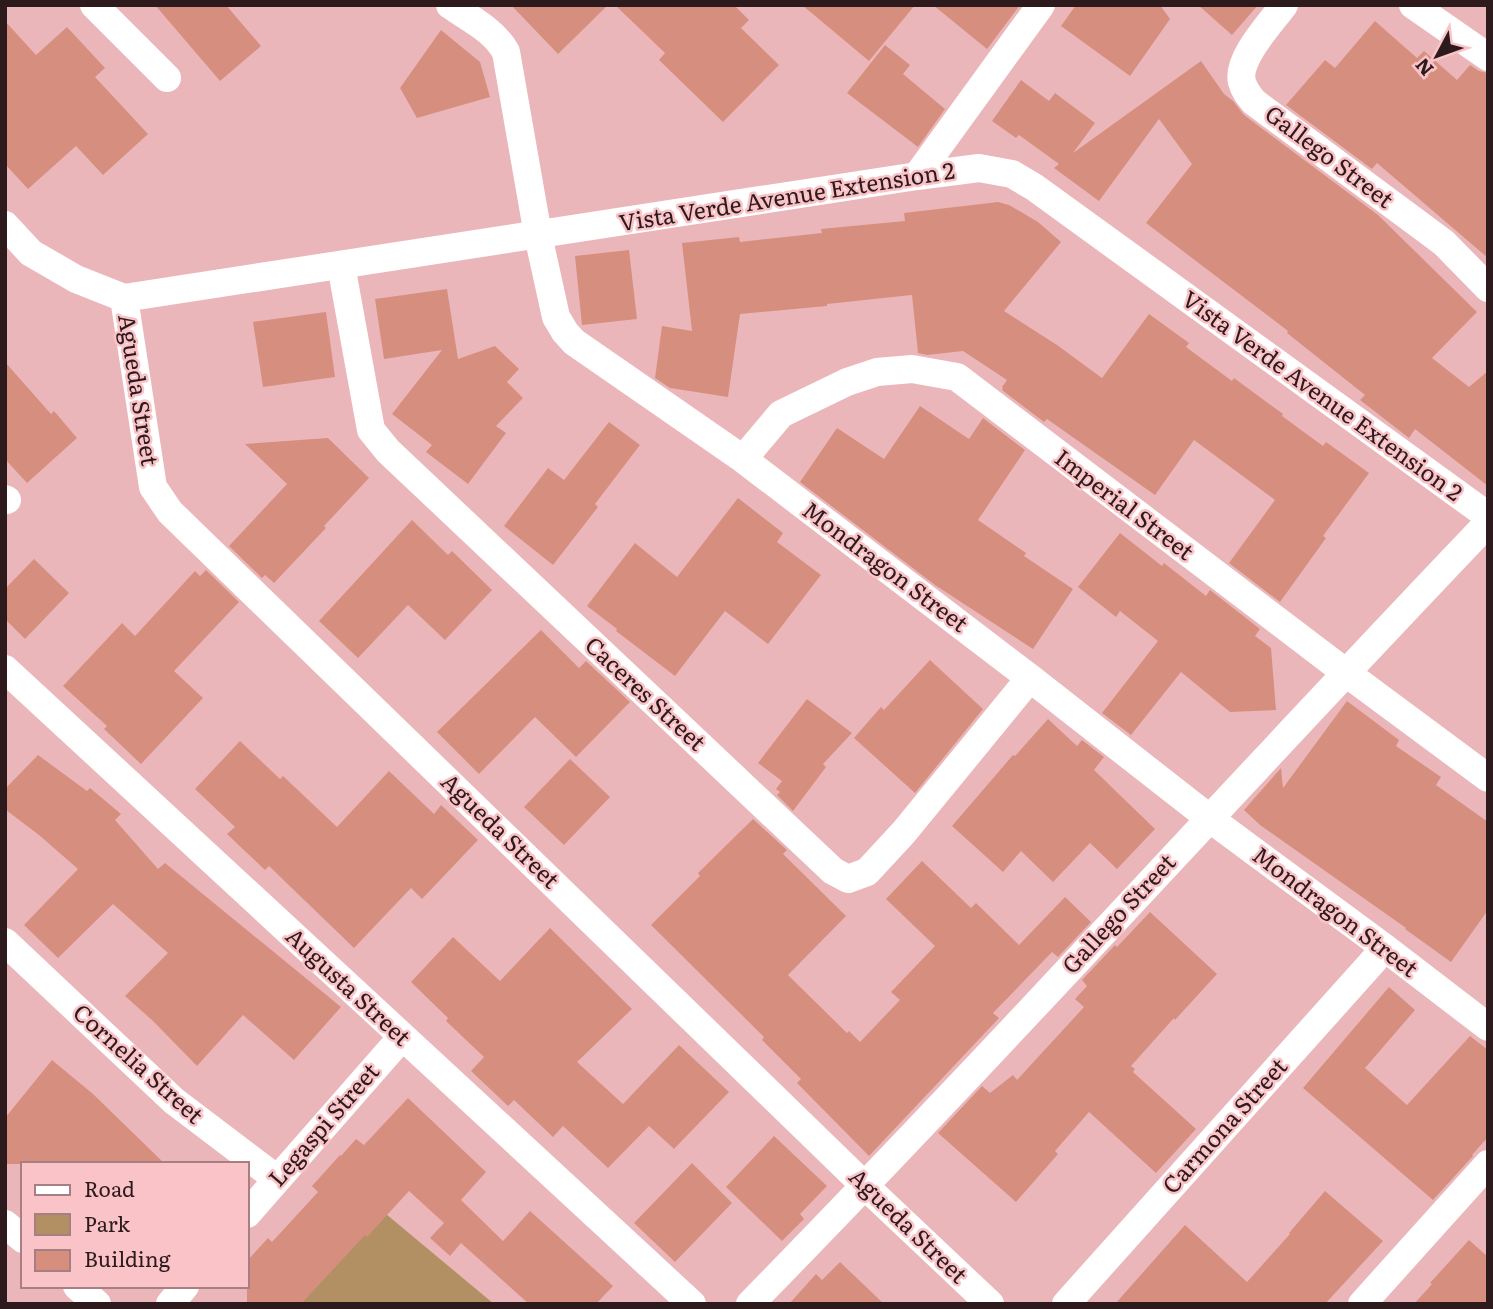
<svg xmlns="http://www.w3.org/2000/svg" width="1493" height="1309" font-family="Literata,serif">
  <rect width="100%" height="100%" fill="#ebb6ba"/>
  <!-- green -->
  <path fill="#b39063" d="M380,1209L494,1304H292Z"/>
  <!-- building -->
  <path fill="#d68f7f" d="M155,5H226L261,46L220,81Z
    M511,5H608L558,54Z
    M615,5H734L749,20L741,28L779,65L723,122L659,60L665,53Z
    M802,5H915L869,61Z
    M933,5H1020L987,49Z
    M1076,5H1160L1170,19L1130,76L1061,26Z
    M1198,5H1258L1232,35Z
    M5,21L36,55L67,27L105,68L95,77L148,134L103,175L76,146L28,189L5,164Z
    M1375,21L1417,58L1424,51L1457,80L1470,65L1479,71L1488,73V258L1377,163L1372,169L1286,105L1325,60L1335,68Z
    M441,30L480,62L490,97L417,118L400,88Z
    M885,45L910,65L903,74L945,109L918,147L847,93Z
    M1201,61L1224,94L1233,101L1244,115L1378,215L1477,312L1432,358L1469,387L1488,371V486L1415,429L1409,438L1360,400L1365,395L1287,333L1288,331L1146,223L1192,164L1159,119L1099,201L1054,168L1059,164L1019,135L1016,138L992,121L1021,80L1049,101L1055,93L1095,123L1073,153Z
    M998,202L1009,205L1038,222L1061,242L1004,311L1057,345L1102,378L1149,314L1189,343L1186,347L1232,381L1234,378L1283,414L1282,416L1323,446L1326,442L1369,473L1323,536L1326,538L1280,602L1229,563L1275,500L1194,440L1155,495L1047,419L1044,422L1002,390L1003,388L1002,387L1007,380L963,351L927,355L918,353L912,295L827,304V306L740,314L728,397L670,388L655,378L662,326L692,331L682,243L739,237L740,242L822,233L821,229L905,221L904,213Z
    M629,250L637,319L582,325L575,256Z
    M447,289L458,359L495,346L519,369L507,382L523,398L496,426L506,433L468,484L426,452L432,445L392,414L442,350L384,359L375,299Z
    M326,312L335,377L263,387L253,322Z
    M5,362L51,414L54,411L77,438L27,483L5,459Z
    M920,406L969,439L983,418L1025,450L978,520L1026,553L1024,556L1073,589L1033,649L935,585L800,482L837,428L884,459Z
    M609,422L640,445L595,504L598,507L553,565L504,526L548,468L564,480Z
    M328,438L369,478L324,526L326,528L274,583L265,575L262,578L229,546L287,484L245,444Z
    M738,498L783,533L777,542L821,575L768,644L725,611L675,676L616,631L617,629L587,606L635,543L677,577Z
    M412,520L448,555L452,551L492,590L445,640L408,605L358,658L319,621Z
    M1120,533L1162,566L1164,563L1206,596L1210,590L1260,629L1255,636L1271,648L1276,710L1230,712L1181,672L1131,735L1102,713L1158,641L1120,611L1116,617L1078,587Z
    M34,559L69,593L25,639L5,619V589Z
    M206,570L239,602L174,671L203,698L141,764L104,729L107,726L63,686L122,623L135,636L195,571L200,576Z
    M541,630L579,668L586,661L630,702L576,757L535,717L479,774L437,732Z
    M930,660L983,709L915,793L854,738L881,707L884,710Z
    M807,699L852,733L823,764L826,767L793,811L777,795L780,792L776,789L782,781L758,763Z
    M1347,701L1399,740L1396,746L1441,777L1436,785L1488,822V910L1451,962L1405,929L1406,928L1260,825L1244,810L1281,768L1283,788Z
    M1048,719L1077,746L1082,740L1104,757L1094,770L1155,829L1117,869L1090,843L1053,882L1021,851L1003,872L952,826L1013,755L1015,756Z
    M240,741L280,779L283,776L337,827L389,771L434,814L441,805L478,840L422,899L411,888L354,948L269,866L265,870L227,834L235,827L195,789Z
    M38,755L87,791L90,788L121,814L115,820L158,869L165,863L341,1007L294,1060L243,1015L197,1066L153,1021L125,996L168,953L113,904L58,958L24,925L78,869L39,835L6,810V788Z
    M570,759L610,797L564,845L524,807Z
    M753,819L787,850L783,854L846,916L788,975L847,1033L849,1031L860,1042L900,1000L891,992L935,946L886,899L922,861L971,908L976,903L1019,945L1065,897L1091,922L1058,957L1052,952L993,1013L999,1018L869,1156L797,1083L801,1079L762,1040L764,1037L651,925L700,876L698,873Z
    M1150,912L1217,974L1175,1020L1174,1018L1131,1066L1135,1069L1133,1072L1196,1129L1156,1173L1089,1112L1055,1151L1058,1154L1016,1202L938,1133L982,1086L990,1093L1013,1075L1017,1080L1084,1007L1075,999L1087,986L1082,980L1115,945L1117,947Z
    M550,928L632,1009L577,1062L623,1104L679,1045L729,1092L674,1149L649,1126L608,1168L563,1126L553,1137L514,1100L508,1106L471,1071L484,1057L446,1021L448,1018L411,982L453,937L500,981Z
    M1389,987L1415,1010L1365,1068L1407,1105L1470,1036L1488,1050V1137L1472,1155L1473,1156L1433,1200L1303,1088Z
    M52,1060L93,1094L165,1164H5V1118Z
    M408,1098L486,1172L461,1200L503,1241L530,1211L613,1286L596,1304H529L461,1243L450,1256L430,1238L444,1223L409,1191L367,1237L365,1235L301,1304H247V1261L268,1238L272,1242L318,1192L312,1186L340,1155L341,1156L356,1139L364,1145Z
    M774,1136L827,1186L800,1214L804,1219L782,1241L726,1187Z
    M692,1163L732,1203L675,1262L634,1223Z
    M1325,1191L1383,1241L1325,1304H1115L1185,1225L1247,1282L1290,1234L1289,1233Z
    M1469,1240L1488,1257V1304H1414L1432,1284L1430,1283Z
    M840,1262L884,1304H789L816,1274L822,1280Z"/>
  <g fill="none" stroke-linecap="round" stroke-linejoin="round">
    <!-- minor -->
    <path stroke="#fff" stroke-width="28" d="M94,5L167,78
      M450,5C470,19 494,30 506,52L538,235L556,317L565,332L574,342L743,459L1030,678L1209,818L1385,948L1488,1027
      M1284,5C1271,23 1236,59 1242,82C1244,90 1249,96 1254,102L1444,243L1488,288
      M1413,5L1488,57
      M917,176L1041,5
      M5,225L31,253L76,279L124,298L917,176L979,168L1012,174L1034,187L1488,516
      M341,265L371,430L388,451L833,871L848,879L867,872L904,832L1030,678
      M124,298L153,487L170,512L865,1186L990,1304
      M743,459L781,414L847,382L877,372L912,369L957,377L1345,672L1488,778
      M5,499L7,500
      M5,669L692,1304
      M5,942L174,1101L277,1179
      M247,1214L402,1037
      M5,1224L23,1239
      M77,1286L97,1304
      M170,1304L185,1286
      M750,1304C1001,1048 1240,782 1488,523
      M1066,1304L1385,948
      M1362,1304L1488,1164"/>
  </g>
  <g text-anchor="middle" stroke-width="5" stroke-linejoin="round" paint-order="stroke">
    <!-- street labels -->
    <g font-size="23" fill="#2d1a1c" stroke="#f9c3c7">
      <text transform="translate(1329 157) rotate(37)" y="8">Gallego Street</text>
      <text transform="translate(787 197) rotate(-9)" y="8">Vista Verde Avenue Extension 2</text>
      <text transform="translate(138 390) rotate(81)" y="8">Agueda Street</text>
      <text transform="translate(1322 396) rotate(36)" y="8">Vista Verde Avenue Extension 2</text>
      <text transform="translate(1124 505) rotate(37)" y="8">Imperial Street</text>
      <text transform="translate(885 567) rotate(37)" y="8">Mondragon Street</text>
      <text transform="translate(645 694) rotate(43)" y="8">Caceres Street</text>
      <text transform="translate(500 831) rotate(44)" y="8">Agueda Street</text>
      <text transform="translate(1335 912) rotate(37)" y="8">Mondragon Street</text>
      <text transform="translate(1119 914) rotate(-47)" y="8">Gallego Street</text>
      <text transform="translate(348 987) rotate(43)" y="8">Augusta Street</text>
      <text transform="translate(138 1064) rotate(42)" y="8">Cornelia Street</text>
      <text transform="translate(324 1125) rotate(-49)" y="8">Legaspi Street</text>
      <text transform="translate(1225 1126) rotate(-48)" y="8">Carmona Street</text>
      <text transform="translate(908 1226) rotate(44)" y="8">Agueda Street</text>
    </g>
  </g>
  <!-- border -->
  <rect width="1493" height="1309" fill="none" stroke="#2d1a1c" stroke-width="14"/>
  <!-- legend -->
  <rect x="21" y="1162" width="228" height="126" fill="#f9c3c7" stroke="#a77f83" stroke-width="2"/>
  <rect x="35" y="1185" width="35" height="10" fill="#ffffff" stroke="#a77f83" stroke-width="2"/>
  <text x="84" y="1197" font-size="21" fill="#2d1a1c">Road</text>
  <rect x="35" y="1214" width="35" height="21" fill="#b39063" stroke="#a77f83" stroke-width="2"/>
  <text x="84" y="1232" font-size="21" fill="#2d1a1c">Park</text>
  <rect x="35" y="1250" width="35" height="21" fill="#d68f7f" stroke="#a77f83" stroke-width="2"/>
  <text x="84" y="1267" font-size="21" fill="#2d1a1c">Building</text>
  <!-- north arrow -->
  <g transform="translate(1437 56) rotate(229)" stroke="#f9c3c7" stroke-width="5" paint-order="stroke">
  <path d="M0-5L12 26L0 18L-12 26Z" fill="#2d1a1c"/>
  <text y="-10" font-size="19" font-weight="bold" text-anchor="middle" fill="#2d1a1c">N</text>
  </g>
</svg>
